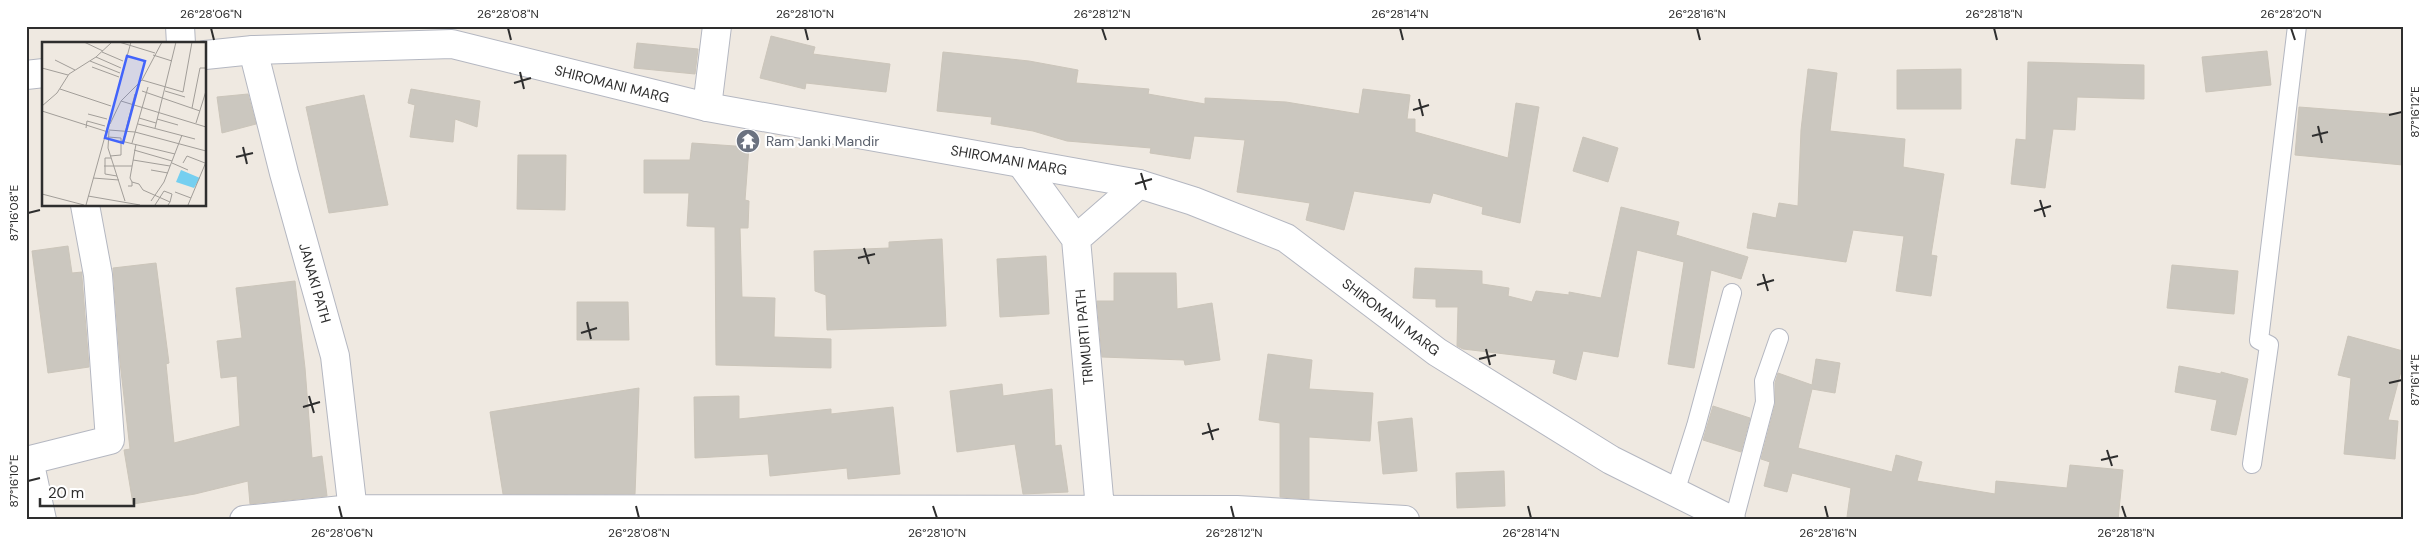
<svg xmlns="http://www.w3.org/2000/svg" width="2429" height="546" font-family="'DM Sans',sans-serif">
  <rect width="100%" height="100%" fill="#efe9e1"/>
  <!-- building -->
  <path fill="#cbc7bf" stroke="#cbc5ba" d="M771,36L815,47L813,54L890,64L886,92L806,83L805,89L760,78Z
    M637,43L698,49L695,74L634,68Z
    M2267,51L2271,85L2206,92L2202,57Z
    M943,52L1029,61L1078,70L1076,83L1149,89L1148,94L1205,104V98L1286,102L1359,114L1363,89L1410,95L1407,119H1415V132L1508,158L1516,103L1539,107L1520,223L1482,214L1483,207L1433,193L1430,203L1354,191L1344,230L1306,220L1310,203L1237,192L1245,140L1194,136L1190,159L1150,153L1151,148L1067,141L1033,131L991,124L992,117L937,111Z
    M2028,62L2144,65V99L2077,97L2075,130L2053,129L2045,188L2011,184L2016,139L2026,140Z
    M1808,69L1837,73L1830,131L1905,139L1903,167L1944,174L1931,255L1937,256L1931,296L1896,291L1904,236L1853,230L1846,262L1747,248L1753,213L1776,218L1779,203L1798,206L1801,130Z
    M1961,69V109H1897V70Z
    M411,89L480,101L477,127L455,119L453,142L410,137L415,105L408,103Z
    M248,94L256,124L222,133L217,97Z
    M364,95L388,205L329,213L306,107Z
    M2299,107L2403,115V165L2295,155Z
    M1583,137L1618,148L1608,182L1573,171Z
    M692,143L749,147L745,200L749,201L748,228H740L742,297L775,298L774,337L831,339V368L716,365L715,227L687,226L689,193H644V160H690Z
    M518,155H566L565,210L517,209Z
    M1621,207L1679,222L1676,235L1748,257L1741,279L1711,270L1694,368L1668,364L1684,262L1637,250L1618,357L1583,351L1576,380L1553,373L1556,360L1463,349L1457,346L1458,307H1436V299L1413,298L1415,268L1482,271V284L1509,288L1508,296L1532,302L1536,291L1569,295V292L1601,298Z
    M942,239L946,326L827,330L826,295L815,291L814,251L889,248V242Z
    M68,246L72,273L82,272V277L89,367L48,373L32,251Z
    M1046,256L1049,314L1000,317L997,259Z
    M156,263L169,363L166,364L174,443L240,426L237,376L221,378L217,341L242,338L236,288L295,281L305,368L312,458L322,456L327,496L250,504L248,481L195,494L133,504L124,450L130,449L120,362L113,268Z
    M2172,265L2238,271L2234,314L2167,308Z
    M1114,273H1176L1177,309L1212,303L1220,360L1185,365L1184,360L1102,357L1097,301H1114Z
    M577,302H628L629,340H577Z
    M2348,336L2403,351V364L2388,420L2398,421L2395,459L2344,454L2351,378L2338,375Z
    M1268,354L1312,360L1309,389L1373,393L1370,441L1309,437V499L1280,497V423L1259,420Z
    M1816,359L1840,363L1835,393L1812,389L1798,448L1892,472L1896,455L1922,462L1917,481L1995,494L1996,481L2067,488L2070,465L2123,470L2118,520H1868L1847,517L1851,488L1792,473L1787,492L1764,486L1770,462L1761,459L1775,405V383L1778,373L1812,385Z
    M2179,366L2221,374V372L2248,379L2236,435L2211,430L2217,400L2175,392Z
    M1002,384L1003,396L1052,389L1055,446L1061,445L1068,492L1023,494L1015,444L957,452L950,391Z
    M639,388L635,494H503L490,412Z
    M739,396V419L831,409V414L893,407L900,474L848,479L847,468L770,476L768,454L695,458L694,397Z
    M1713,406L1750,418L1741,452L1703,440Z
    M1412,418L1417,471L1383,474L1378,422Z
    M1504,471L1505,506L1457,508L1456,473Z"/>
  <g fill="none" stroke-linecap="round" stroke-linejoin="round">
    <!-- lane casing -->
    <g stroke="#b4b7c1" stroke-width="20">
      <path id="lane" d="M2252,464L2269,345L2259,340L2297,26
        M1675,492L1696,426L1732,293
        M1734,520L1765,402L1764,381L1779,338"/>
    </g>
    <!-- street casing -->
    <g stroke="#b4b7c1" stroke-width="30">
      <path id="street" d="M253,50L284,173L335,356L354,520
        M707,107L717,26
        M1020,162L1076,239
        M29,460L42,520
        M26,461L110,440L98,275L85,205
        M244,520L352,509L1237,510L1405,520
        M1101,520L1076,239L1139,184"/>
    </g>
    <!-- secondary casing -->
    <g stroke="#b4b7c1" stroke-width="30">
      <path id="secondary" d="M180,26L181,44
        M205,55L253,50L452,44L707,107L1139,184L1193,201L1286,238L1437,352L1611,460L1731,520
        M26,75L44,73"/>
    </g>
    <!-- lane -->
    <use href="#lane" stroke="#fff" stroke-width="18"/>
    <!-- street -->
    <use href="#street" stroke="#fff" stroke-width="28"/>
    <!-- secondary -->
    <use href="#secondary" stroke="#fff" stroke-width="28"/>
  </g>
  <!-- ticks -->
  <path fill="none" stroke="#2e2e2e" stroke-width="2" d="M211,28L214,40M508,28L511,40M805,28L808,40M1102,28L1106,40M1400,28L1403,40M1697,28L1700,40M1994,28L1997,40M2291,28L2295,40M520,72L524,89M514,83L531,78M1419,99L1423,116M1413,110L1429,105M2389,115L2402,112M2318,126L2322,143M2312,136L2328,132M243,147L247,164M236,157L253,153M1141,173L1146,190M1135,184L1152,179M2040,200L2045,217M2034,211L2051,206M28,213L40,210M864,248L869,264M858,258L875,254M1763,274L1768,291M1757,285L1774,280M587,322L591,339M581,333L597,328M1486,349L1490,365M1479,359L1496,355M2389,383L2402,380M309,396L314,413M303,407L320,402M1208,423L1213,440M1202,434L1219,429M2107,450L2112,466M2101,460L2118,456M28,481L40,478M339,506L342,518M636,506L639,518M933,506L937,518M1231,506L1234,518M1528,506L1531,518M1825,506L1828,518M2122,506L2126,518"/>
  <!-- icons -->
  <defs>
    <g id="temple-disc" transform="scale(1.25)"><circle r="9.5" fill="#6b7280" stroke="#fff"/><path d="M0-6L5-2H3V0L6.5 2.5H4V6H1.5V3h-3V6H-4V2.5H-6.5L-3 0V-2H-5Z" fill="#fff"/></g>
  </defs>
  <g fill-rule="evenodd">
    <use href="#temple-disc" x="748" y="141"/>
  </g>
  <g text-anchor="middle" stroke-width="4.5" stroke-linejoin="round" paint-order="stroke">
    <!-- street labels -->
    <g font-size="14" fill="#2e2e2e" stroke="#fff">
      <text transform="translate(612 84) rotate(14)" y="5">SHIROMANI MARG</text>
      <text transform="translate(1009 160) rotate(10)" y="5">SHIROMANI MARG</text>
      <text transform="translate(315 283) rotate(74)" y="5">JANAKI PATH</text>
      <text transform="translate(1391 317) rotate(37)" y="5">SHIROMANI MARG</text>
      <text transform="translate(1084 337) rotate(-95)" y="5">TRIMURTI PATH</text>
    </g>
    <!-- worship labels -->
    <g font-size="14" fill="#5b616d" stroke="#fff" text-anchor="start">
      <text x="766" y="146">Ram Janki Mandir</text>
    </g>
  </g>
  <!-- overview -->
  <g transform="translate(42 42)">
    <rect width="164" height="164" fill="#efe9e1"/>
    <path d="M139,128L158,136L152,146L134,140Z" fill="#75cff0"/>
    <path fill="none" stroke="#a29e99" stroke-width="1" d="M42,0L61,9M77,0L113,11M60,10L81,19M111,13L130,19M54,15L79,26M13,18L33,28M48,19L78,31M50,25L77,35M0,26L26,33M100,38L141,50L150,0M18,47L69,64M100,49L158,69M123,49L143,55M79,59L164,85M0,64L15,51L27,32L54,15L70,0M150,66L158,26H164M0,69L66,90M46,72L65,77M97,76L114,81M115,77L136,83M154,81L164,49M68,82L79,59L100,38L120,0M96,82L153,97M44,86L45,79L63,84M113,86L134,0M67,88L93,90L164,109M67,89L66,106L83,159M66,95L79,96V113L68,114M79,99L133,112M81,99L93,52M90,101L106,45M92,108L130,119M69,116H63V132L75,134M91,118L128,124M130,121L146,128M141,121L145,114L163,121M62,124H90M109,128L126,131M51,136L77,138M90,140L88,136L94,102M86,144H90V140L97,142L101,148L128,160L126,163M133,150L149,156M0,152L42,163M46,154L98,163M109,159L122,140L140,93M44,163L89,0M113,163L122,149L130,152L128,160M146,163L164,120"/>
    <path fill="#4264fb" fill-opacity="0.15" stroke="#4264fb" stroke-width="2.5" d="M85,14L103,19L81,101L63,96Z"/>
    <rect width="164" height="164" fill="none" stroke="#2e2e2e" stroke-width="2.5"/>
  </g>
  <!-- border -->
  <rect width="2429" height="546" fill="none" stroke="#ffffff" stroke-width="55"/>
  <!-- scale -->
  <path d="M40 498v8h94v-8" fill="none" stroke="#2e2e2e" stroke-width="2.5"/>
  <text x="48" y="498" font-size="15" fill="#2e2e2e" stroke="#ffffff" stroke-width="4" paint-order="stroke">20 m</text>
  <rect x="28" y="28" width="2374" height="490" fill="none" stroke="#2e2e2e" stroke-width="2"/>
  <g font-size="12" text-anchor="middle" fill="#2e2e2e">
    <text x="211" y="18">26°28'06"N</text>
    <text x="508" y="18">26°28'08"N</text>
    <text x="805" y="18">26°28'10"N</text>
    <text x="1102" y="18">26°28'12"N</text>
    <text x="1400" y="18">26°28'14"N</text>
    <text x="1697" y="18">26°28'16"N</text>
    <text x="1994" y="18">26°28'18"N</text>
    <text x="2291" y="18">26°28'20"N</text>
    <text transform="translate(2415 112) rotate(-90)" y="4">87°16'12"E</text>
    <text transform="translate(14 213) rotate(-90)" y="4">87°16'08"E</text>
    <text transform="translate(2415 380) rotate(-90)" y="4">87°16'14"E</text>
    <text transform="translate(14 481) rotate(-90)" y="4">87°16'10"E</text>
    <text x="342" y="537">26°28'06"N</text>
    <text x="639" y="537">26°28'08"N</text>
    <text x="937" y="537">26°28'10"N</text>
    <text x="1234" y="537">26°28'12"N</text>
    <text x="1531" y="537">26°28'14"N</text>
    <text x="1828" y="537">26°28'16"N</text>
    <text x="2126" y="537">26°28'18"N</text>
  </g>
</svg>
